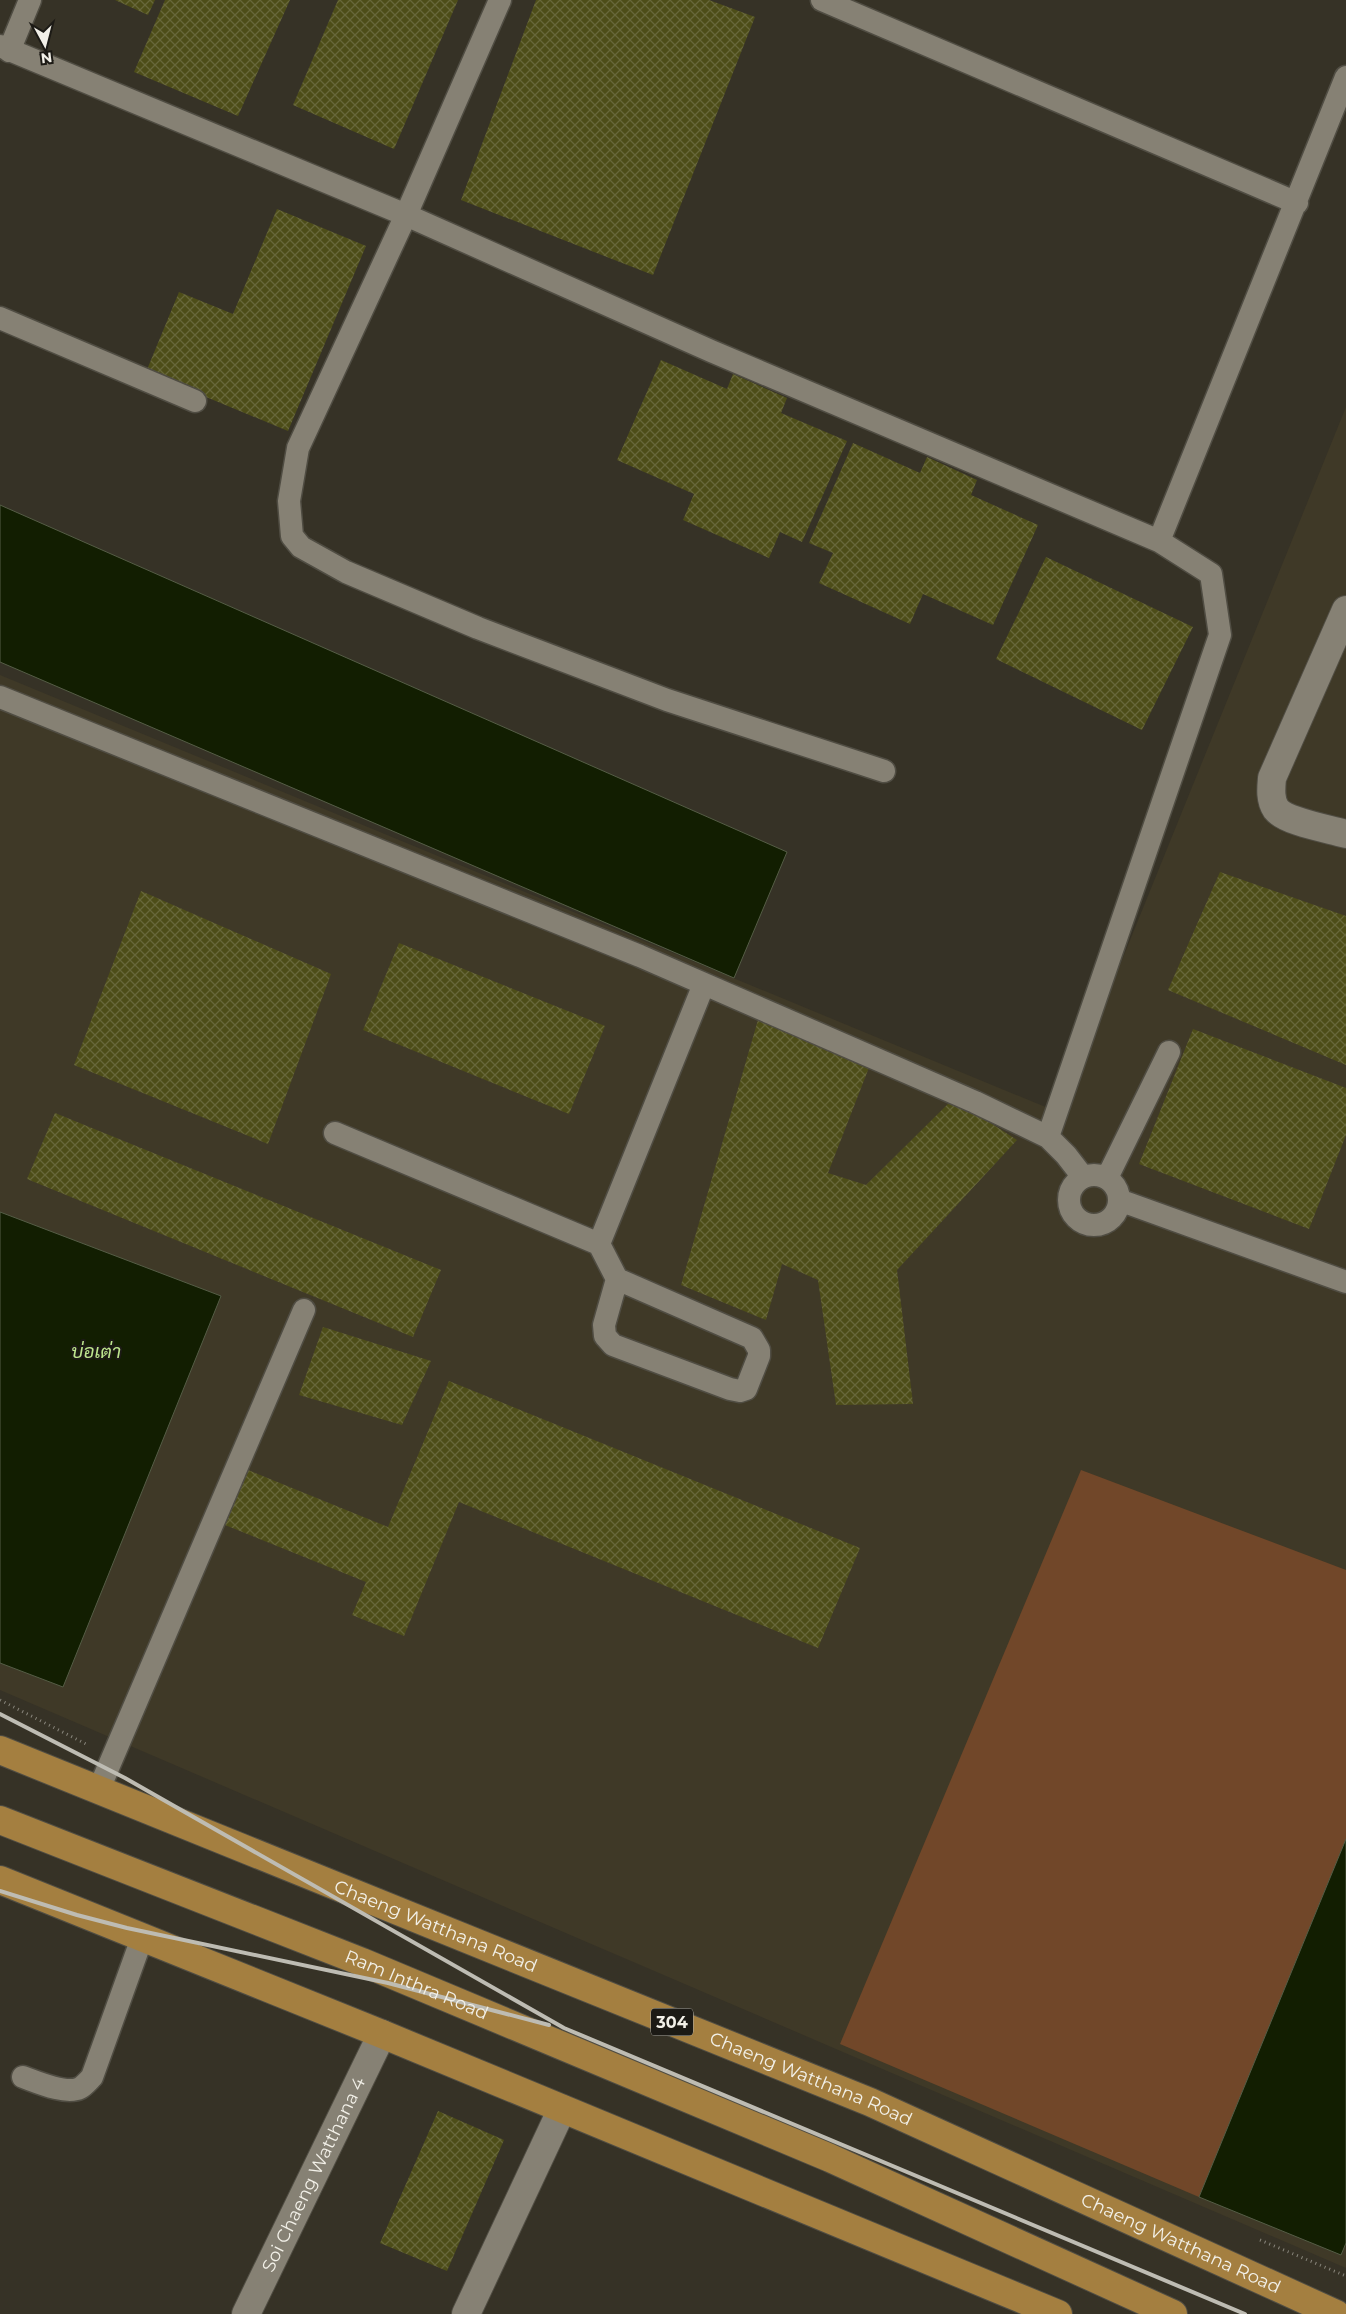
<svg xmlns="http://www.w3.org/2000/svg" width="1346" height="2314" font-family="Montserrat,Sarabun,sans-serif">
  <defs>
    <pattern id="building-cross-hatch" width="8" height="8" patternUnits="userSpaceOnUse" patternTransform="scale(1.25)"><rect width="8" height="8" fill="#4d4d18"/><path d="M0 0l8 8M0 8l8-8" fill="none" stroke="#67673a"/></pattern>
  </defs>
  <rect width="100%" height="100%" fill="#363226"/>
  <!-- built -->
  <path fill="#3f3927" d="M1346,407V2268L0,1690V675L1060,1113Z"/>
  <!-- garden -->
  <path fill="#714729" d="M1081,1470L1346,1570V1839L1199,2197L840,2044Z"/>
  <!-- water -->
  <path fill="#121e01" stroke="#555d46" d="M0,505L787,852L734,978L0,662Z
    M0,1212L221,1296L63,1687L0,1663Z
    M1346,1839V2243L1341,2255L1199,2197Z"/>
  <!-- building -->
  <path fill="url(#building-cross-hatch)" d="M115,0H155L148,15Z
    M165,0H290L238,116L134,72Z
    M338,0H458L394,149L293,105Z
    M536,0H709L755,17L653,275L461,200Z
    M277,209L366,246L288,431L146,372L179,292L233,314Z
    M661,360L727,389L733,374L787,398L781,413L847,441L802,542L780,532L769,558L683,520L694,494L617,460Z
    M853,443L920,473L927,457L977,480L971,495L1038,525L993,625L923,594L910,624L819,583L833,553L809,543Z
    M1046,557L1193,627L1142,730L996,659Z
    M1220,872L1346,916V1065L1168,990Z
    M141,891L331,974L268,1144L74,1065Z
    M399,943L605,1026L569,1114L363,1030Z
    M758,1020L870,1065L828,1173L866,1185L953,1099L1017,1140L897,1270L913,1404L836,1405L818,1280L782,1264L766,1320L681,1285Z
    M1193,1029L1346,1088V1135L1309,1229L1139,1164Z
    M55,1113L441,1270L413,1337L27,1179Z
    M323,1327L431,1361L402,1425L299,1395Z
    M449,1381L860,1548L818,1648L459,1502L404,1636L352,1615L366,1582L225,1525L248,1470L388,1527Z
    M438,2111L504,2140L447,2271L380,2243Z"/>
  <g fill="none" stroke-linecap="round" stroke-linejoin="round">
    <!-- service casing -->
    <g stroke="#504d43" stroke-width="25">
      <path id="service" d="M500,0L406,215L298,448L289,501L292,536L301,547L346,572L478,628L667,700L884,771
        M822,0L1297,203
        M0,46L406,215L711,351L1159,541L1211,574L1220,635L1048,1137
        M9,51L30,0
        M0,318L195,401
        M1159,541L1346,77
        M0,697L640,956L975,1102L1048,1137L1066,1155L1083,1177
        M335,1133L599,1244L617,1279L604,1325L605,1336L613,1345L730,1389L740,1391L746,1389L759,1356V1350L752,1338L617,1279
        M1069 1200a25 25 0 1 1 50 0a25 25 0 1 1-50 0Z
        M1107,1178L1169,1052
        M1119,1200L1346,1282
        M599,1244L704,984
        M99,1789L304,1310
        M23,2077C37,2082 66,2095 80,2088C84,2086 89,2080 92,2077L142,1938"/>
    </g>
    <!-- minor casing -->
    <g stroke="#504d43" stroke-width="30">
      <g id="minor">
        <path d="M1346,610L1272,778C1271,789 1270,800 1276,809C1286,822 1330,829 1346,834"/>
        <path id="s1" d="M246,2314L382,2034"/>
        <path d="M466,2314L562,2109"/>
      </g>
    </g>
    <!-- primary casing -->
    <g stroke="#504d43" stroke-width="30">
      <g id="primary">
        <path id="s2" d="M0,1750L870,2102L1336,2314"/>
        <path id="s3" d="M0,1820L362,1962L830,2158L1173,2314"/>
        <path d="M0,1880L382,2034L1058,2314"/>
      </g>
    </g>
    <!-- path -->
    <path stroke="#8a877d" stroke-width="3" stroke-dasharray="1 4" stroke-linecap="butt" d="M0,1700L86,1744
      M1260,2240L1346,2276"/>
    <!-- service -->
    <use href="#service" stroke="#868174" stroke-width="22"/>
    <!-- minor -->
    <use href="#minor" stroke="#868174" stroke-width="28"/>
    <!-- primary -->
    <use href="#primary" stroke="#a47f40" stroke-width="28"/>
    <!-- rail -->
    <path stroke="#bebcb3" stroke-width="4" d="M0,1714L125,1778L564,2028L1245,2314
      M0,1891L77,1915L127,1928L388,1983L549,2025"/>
  </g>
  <g text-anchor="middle" stroke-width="4" stroke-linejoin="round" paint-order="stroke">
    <!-- shield labels -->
    <rect fill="#1c1a15" stroke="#b2b0a9" stroke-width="1" x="651" y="2008.5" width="42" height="27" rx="4"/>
    <g font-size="16" font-weight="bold" fill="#f2f0e8">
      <text x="672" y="2028">304</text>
    </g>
    <!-- street labels -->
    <g font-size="18" fill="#f2f0e8" stroke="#1c1a15">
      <text dy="6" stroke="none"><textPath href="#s2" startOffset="470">Chaeng Watthana Road</textPath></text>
      <text dy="6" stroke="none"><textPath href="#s3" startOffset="448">Ram Inthra Road</textPath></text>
      <text dy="6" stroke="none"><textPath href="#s2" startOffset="875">Chaeng Watthana Road</textPath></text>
      <text dy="6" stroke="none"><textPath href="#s1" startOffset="155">Soi Chaeng Watthana 4</textPath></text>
      <text dy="6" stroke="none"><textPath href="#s2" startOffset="1280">Chaeng Watthana Road</textPath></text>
    </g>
    <!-- water labels -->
    <g font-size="19" font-style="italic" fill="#bee68e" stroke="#1c1a15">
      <text x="96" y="1358">บ่อเต่า</text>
    </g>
  </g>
  <!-- north arrow -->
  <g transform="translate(45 45) rotate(173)" stroke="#1c1a15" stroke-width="4" paint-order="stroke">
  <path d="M0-4L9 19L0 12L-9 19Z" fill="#f2f0e8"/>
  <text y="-8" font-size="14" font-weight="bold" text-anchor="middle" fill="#f2f0e8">N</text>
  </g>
</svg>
